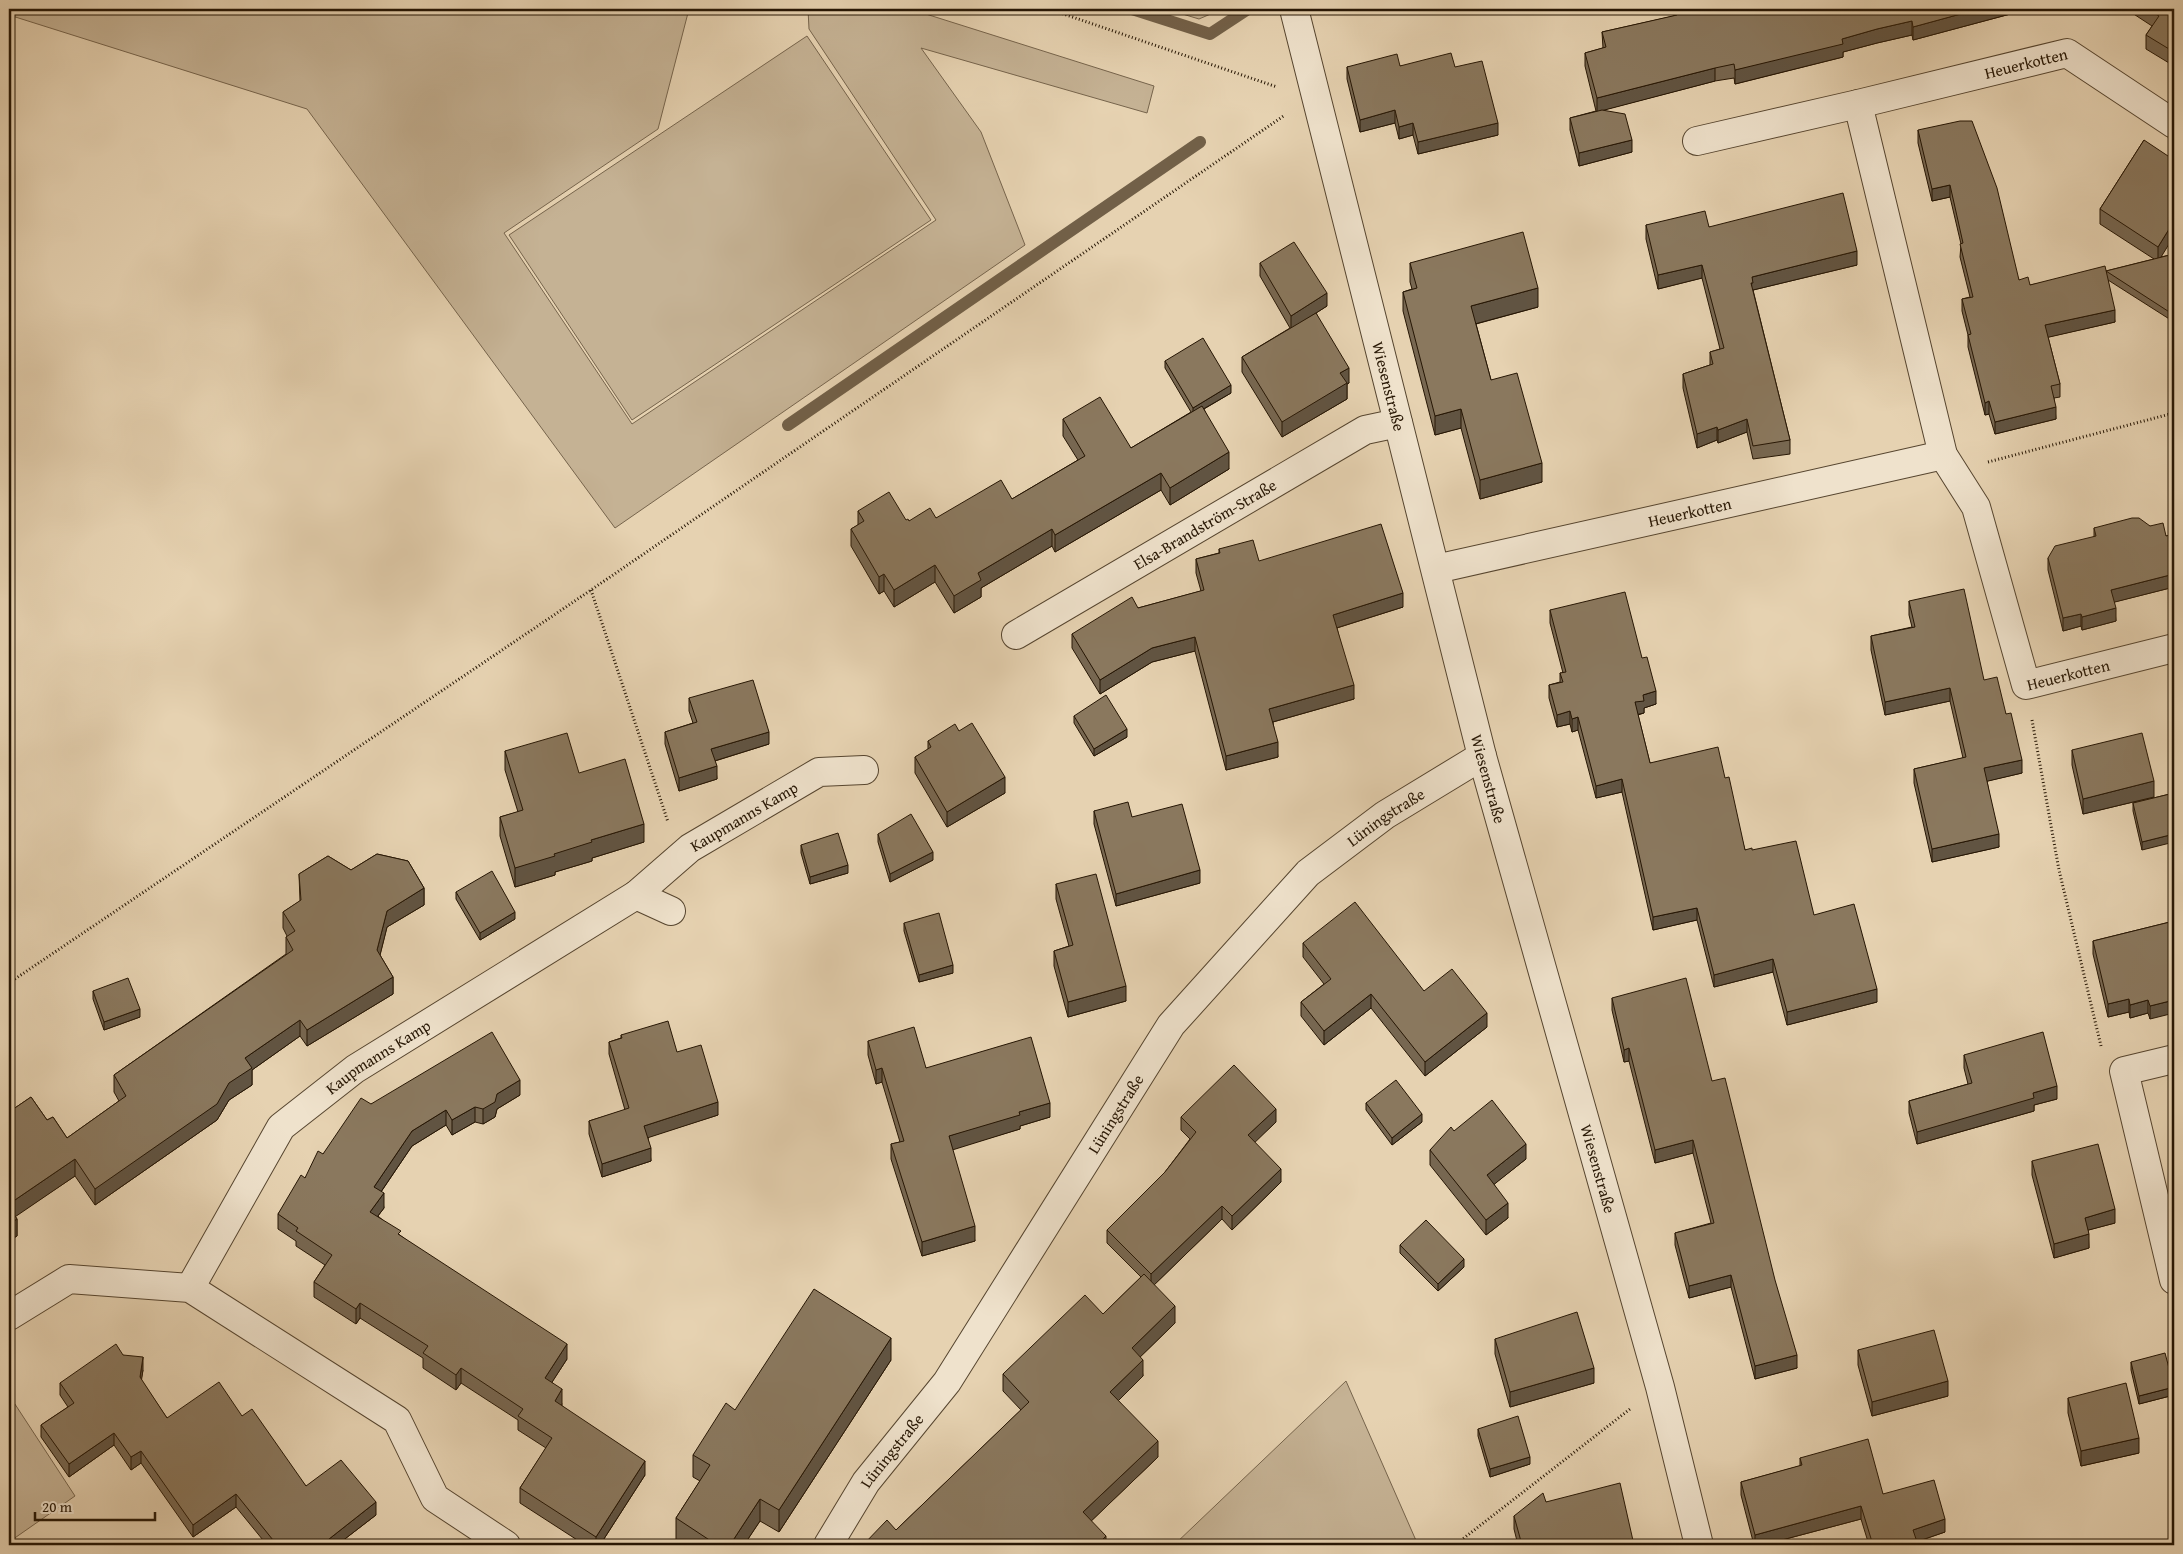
<svg xmlns="http://www.w3.org/2000/svg" width="2183" height="1554" font-family="'Gentium Book Plus',serif">
  <rect width="100%" height="100%" fill="#e6d2b1"/>
  <filter id="stains"><feTurbulence type="fractalNoise" baseFrequency=".004" numOctaves="4"/><feColorMatrix values="0 0 0 0 .2 0 0 0 0 .09 0 0 0 0 .02 0 0 0 .5 -.17"/></filter>
  <radialGradient id="worn" r=".72"><stop offset=".6" stop-color="#630" stop-opacity="0"/><stop offset="1" stop-color="#630" stop-opacity=".3"/></radialGradient>
  <!-- green -->
  <path fill="#c5b294" stroke="#76644c" d="M9,9H689L658,129L504,233L632,424L936,220L809,29L808,9H910L1154,86L1147,113L921,48L981,132L1025,245L615,528L307,109L9,15Z
    M1166,9H1222L1199,19Z
    M807,36L931,220L632,420L509,235Z
    M1346,1381L1418,1545H1174Z
    M9,1395L75,1496L9,1542Z"/>
  <g fill="none" stroke-linecap="round" stroke-linejoin="round">
    <!-- stream -->
    <path stroke="#726048" stroke-width="12" d="M1132,9L1210,34L1248,9
      M788,425L1200,142"/>
    <!-- minor casing -->
    <g stroke="#56452f" stroke-width="30">
      <g id="minor">
        <path id="s1" d="M1294,9L1482,756L1660,1387L1699,1545"/>
        <path id="s2" d="M1858,104L1943,455L1976,507L2026,685L2174,648"/>
        <path id="s3" d="M1697,141L1858,104L2067,53L2174,124"/>
        <path id="s4" d="M1436,569L1943,455"/>
        <path id="s5" d="M1016,635L1365,430L1398,423"/>
        <path id="s6" d="M636,895L690,848L819,772L864,770"/>
        <path d="M2174,1059L2124,1071L2174,1280"/>
        <path id="s7" d="M190,1288L281,1127L355,1069L636,895L671,911"/>
        <path d="M9,1316L69,1279L190,1288L397,1420L435,1498L506,1545"/>
        <path id="s8" d="M828,1545L866,1482L947,1382L1171,1025L1308,873L1385,815L1482,756"/>
      </g>
    </g>
    <!-- path -->
    <path stroke="#261604" stroke-width="3" stroke-dasharray="1 2.5" stroke-linecap="butt" d="M1049,9L1277,87
      M1988,462L2174,413
      M591,590L668,822
      M2032,720L2059,870L2101,1046
      M9,983L591,590L1285,115
      M1455,1545L1630,1409"/>
    <!-- minor -->
    <use href="#minor" stroke="#efe2cc" stroke-width="28"/>
  </g>
  <!-- wall -->
  <path fill="#776751" stroke="#261604" d="M1672,9H2029L1913,40L1912,35L1877,43L1843,52V57L1735,84L1734,78L1715,81L1603,110L1632,152L1579,166L1570,130V118L1596,111L1585,66V53L1603,48L1602,32L1674,16Z
    M2126,9H2174V66L2146,49V35L2152,26Z
    M1400,66L1455,67L1498,135L1418,154L1413,135L1399,139L1395,123L1360,132L1347,79V67Z
    M1918,130L2019,280L2030,285L2106,271L2154,259L2100,224V209L2144,140L2161,257L2174,254V322L2108,280L2115,322L2048,337L2060,384V397L2054,398L2056,419L1995,434L1989,414L1985,415L1968,347V335L1962,311V299L1970,297L1960,257L1961,244L1950,197L1932,201L1918,143Z
    M1646,225L1709,227L1857,265L1753,290L1790,440V454L1753,459L1747,432L1718,443L1717,440L1697,448L1683,388V374L1710,365V352L1720,349L1702,278L1658,289L1646,239Z
    M1260,263L1327,306L1316,313L1349,383L1347,384V399L1282,437L1242,372V357L1290,328L1260,276Z
    M1410,263L1538,307L1476,324L1491,380L1542,482L1480,499L1461,428L1435,435L1403,311V292L1412,289L1410,282Z
    M1165,361L1231,393L1204,409L1229,469L1170,505L1161,490L1055,552L1052,546L981,588V597L954,613L935,582L894,607L884,591L879,594L851,546V529L858,525V511L909,521L936,518L1012,499L1078,460L1063,436V419L1131,448L1191,412L1165,368Z
    M2150,526L2166,536L2174,534V587L2114,602L2116,621L2082,630L2081,626L2063,631L2048,570V558L2094,537V528Z
    M1219,549L1403,607L1337,628L1354,699L1273,722L1278,757L1226,770L1195,651L1152,662L1100,694L1072,648V634L1138,608L1201,591L1196,573V559L1219,553Z
    M1909,601L1984,680L2006,714L2022,773L1987,781L1999,847L1932,862L1914,783V769L1963,758L1950,701L1885,715L1871,650V636L1912,627L1909,615Z
    M1550,610L1642,658L1656,704L1644,708V713L1638,715L1650,763L1725,778L1745,850H1752L1814,915L1877,1002L1787,1025L1773,972L1714,987L1697,920L1653,930L1622,792L1596,798L1578,730L1572,732L1570,724L1557,727L1549,698V685L1560,682V673H1563L1550,623Z
    M689,698L769,744L715,761L717,779L679,791L665,744V732L693,723L689,711Z
    M1074,716L1127,737L1094,756L1074,723Z
    M959,731L1005,793L947,827L915,773V757L928,750V741Z
    M2072,750L2154,797L2083,814L2072,765Z
    M505,751L579,773L644,842L592,858V861L555,872V875L515,887L500,836V817L518,812L505,770Z
    M2174,793L2142,850L2133,811V803Z
    M1094,811L1132,817L1200,883L1116,906L1094,824Z
    M878,834L933,860L890,882L878,842Z
    M801,845L848,873L810,884L801,853Z
    M377,854L408,861L424,888V905L387,927L380,955L393,977V994L307,1046L300,1036L252,1070V1085L229,1100L217,1120L95,1205L75,1176L15,1216L17,1219V1236L10,1240V1257L9,1258V1112L31,1097L47,1120L53,1117L67,1138L119,1101L114,1092V1075L286,954V937L287,936L283,928V912L300,901L299,874L328,856L351,870Z
    M1056,884L1126,1001L1068,1017L1054,966V951L1069,946L1056,899Z
    M456,892L515,919L480,940L456,899Z
    M2174,921L2150,1019L2148,1013L2130,1018L2129,1012L2108,1017L2093,954V941Z
    M904,923L953,973L919,982L904,931Z
    M1303,943L1424,991L1487,1027L1425,1076L1371,1008L1324,1045L1301,1016V1002L1324,984L1303,957Z
    M93,991L140,1017L104,1030L93,999Z
    M1612,998L1712,1081L1797,1368L1755,1379L1731,1287L1689,1298L1675,1245V1233L1711,1223L1693,1153L1655,1163L1629,1061L1624,1062L1612,1010Z
    M621,1035L677,1052L718,1115L648,1137L651,1161L602,1177L589,1134V1121L625,1110L609,1054V1042L621,1038Z
    M868,1041L926,1068L1050,1117L1020,1126V1129L952,1149L975,1241L922,1256L891,1159V1144L900,1142L882,1082L876,1084L868,1055Z
    M1964,1055L2057,1099L2034,1105V1111L1917,1144L1909,1113V1101L1968,1084L1964,1068Z
    M520,1095L497,1109L495,1117L483,1124L475,1122L452,1135L446,1125L412,1146L381,1192L384,1208L378,1216L401,1236L567,1359L552,1382L562,1404V1406L645,1475L600,1545H585L520,1503V1488L546,1448L518,1430V1420L461,1383L456,1390L423,1368V1358L360,1318L356,1324L314,1297V1282L325,1265L296,1246V1241L278,1229V1214L323,1154L371,1104Z
    M1366,1103L1422,1122L1392,1145L1366,1110Z
    M1181,1117L1276,1122L1254,1142L1281,1182L1232,1230L1222,1219L1154,1285L1175,1323L1140,1357L1143,1376L1118,1400L1158,1457L1091,1521L1106,1545L896,1530L1021,1410L1003,1391V1374L1103,1314L1141,1277L1107,1243V1230L1165,1172L1190,1139L1181,1130Z
    M1454,1131L1526,1159L1494,1184L1508,1218L1486,1235L1430,1165V1150Z
    M2032,1161L2115,1223L2088,1230L2089,1248L2054,1258L2032,1175Z
    M1400,1245L1464,1267L1438,1291L1400,1253Z
    M1495,1339L1594,1383L1510,1407L1495,1354Z
    M1858,1350L1948,1396L1872,1416L1858,1365Z
    M123,1355L143,1370L141,1380L167,1418L242,1416L306,1486L376,1515L337,1545H267L236,1507L193,1537L141,1463L131,1470L114,1445L69,1477L41,1437V1425L68,1407L60,1395V1383Z
    M891,1360L779,1532L760,1521L744,1545H683L676,1540V1518L700,1481L693,1477V1455L735,1410Z
    M2131,1362L2174,1395L2139,1404L2131,1370Z
    M2068,1398L2139,1453L2081,1466L2068,1413Z
    M1478,1429L1530,1464L1490,1477L1478,1436Z
    M1800,1458L1883,1494L1945,1532L1916,1542L1918,1545H1869L1861,1519L1763,1545H1754L1741,1495V1482L1800,1466Z
    M1546,1502L1634,1545H1518L1514,1529V1516Z"/>
  <!-- shaded-wall -->
  <path fill="#615442" stroke="#261604" d="M1979,9H2029L1913,40V27Z
    M1912,21V35L1877,43L1843,52V57L1735,84V70L1842,39L1877,29Z
    M1715,68V81L1597,112V98Z
    M1395,110V123L1360,132V120Z
    M1413,123V135L1399,139V127Z
    M1498,123V135L1418,154V142Z
    M1632,140V152L1579,166V153Z
    M1950,185V197L1932,201V189Z
    M2174,221V236L2158,262V247Z
    M1857,251V265L1753,290L1751,297L1752,277Z
    M1702,265V278L1658,289V275Z
    M1538,288V307L1471,325V306Z
    M1327,293V306L1291,329V316Z
    M2115,310V322L2045,338V325Z
    M1349,368V383L1347,384V399L1282,437V422L1340,373Z
    M1231,385V393L1193,415V408Z
    M1989,401V414L1985,415V403Z
    M2056,407V419L1995,434V422Z
    M1461,409V428L1435,435V416Z
    M1747,419V432L1718,443V430Z
    M1717,427V440L1697,448V434Z
    M1229,452V469L1170,505V488Z
    M1542,463V482L1480,499V480Z
    M1161,473V490L1055,552V535Z
    M1052,529V546L981,588V597L954,613V596L978,573Z
    M935,565V582L894,607V590Z
    M884,574V591L879,594V577Z
    M2174,574V587L2111,603V590Z
    M1403,593V607L1333,629V615Z
    M2116,608V621L2082,630V617Z
    M2081,614V626L2063,631V618Z
    M1195,637V651L1152,662L1100,694V680L1152,648Z
    M1354,685V699L1269,723V709Z
    M1950,688V701L1885,715V702Z
    M1656,691V704L1644,708V713L1635,715V702L1643,695Z
    M1570,711V724L1557,727V715Z
    M1578,717V730L1572,732V719Z
    M1127,729V737L1094,756V749Z
    M769,732V744L711,762V749Z
    M1278,742V757L1226,770V756Z
    M2022,760V773L1984,782V768Z
    M717,766V779L679,791V778Z
    M1005,777V793L947,827V812Z
    M1622,779V792L1596,798V786Z
    M2154,781V797L2083,814V799Z
    M644,824V842L592,858V861L555,872V875L515,887V868L591,840Z
    M1999,834V847L1932,862V849Z
    M2174,834V842L2142,850V842Z
    M933,852V860L890,882V874Z
    M848,865V873L810,884V877Z
    M1200,870V883L1116,906V894Z
    M424,888V905L387,927L377,967V950L387,911Z
    M1697,908V920L1653,930V917Z
    M515,912V919L480,940V933Z
    M1773,959V972L1714,987V975Z
    M953,965V973L919,982V975Z
    M393,977V994L307,1046V1030Z
    M1126,986V1001L1068,1017V1002Z
    M1877,989V1002L1787,1025V1012Z
    M1371,994V1008L1324,1045V1031Z
    M2129,999V1012L2108,1017V1004Z
    M2148,1000V1013L2130,1018V1005Z
    M2174,1000V1013L2150,1019V1006Z
    M140,1009V1017L104,1030V1022Z
    M1487,1013V1027L1425,1076V1062Z
    M300,1020V1036L252,1070V1085L229,1100L217,1120L95,1205V1189L245,1058Z
    M1629,1048V1061L1624,1062V1050Z
    M882,1068V1082L876,1084V1070Z
    M520,1080V1095L497,1109L495,1117L483,1124V1109L497,1094Z
    M2057,1086V1099L2034,1105V1111L1917,1144V1132L2033,1093Z
    M718,1102V1115L644,1139V1126Z
    M1050,1103V1117L1020,1126V1129L949,1151V1136L1019,1112Z
    M475,1107V1122L452,1135V1120Z
    M1276,1109V1122L1248,1149V1135Z
    M446,1110V1125L412,1146L374,1202V1187L412,1131Z
    M1422,1114V1122L1392,1145V1138Z
    M1693,1140V1153L1655,1163V1150Z
    M1526,1144V1159L1487,1190V1175Z
    M651,1148V1161L602,1177V1164Z
    M75,1159V1176L9,1221V1204Z
    M1281,1169V1182L1232,1230V1216Z
    M384,1193V1208L370,1226V1212Z
    M1508,1203V1218L1486,1235V1220Z
    M1222,1206V1219L1151,1288V1274Z
    M2115,1209V1223L2085,1231V1218Z
    M17,1219V1236L9,1241V1224Z
    M975,1226V1241L922,1256V1242Z
    M2089,1234V1248L2054,1258V1244Z
    M10,1241V1257L9,1258V1242Z
    M1464,1259V1267L1438,1291V1284Z
    M1731,1275V1287L1689,1298V1286Z
    M360,1303V1318L356,1324V1309Z
    M1175,1306V1323L1132,1365V1348Z
    M891,1338V1360L779,1532V1510Z
    M567,1344V1359L545,1393V1378Z
    M1797,1355V1368L1755,1379V1366Z
    M143,1357V1370L140,1390V1377Z
    M1143,1360V1376L1110,1409V1392Z
    M461,1368V1383L456,1390V1375Z
    M1594,1368V1383L1510,1407V1392Z
    M1948,1381V1396L1872,1416V1402Z
    M2174,1387V1395L2139,1404V1396Z
    M562,1389V1404L555,1416V1401Z
    M114,1433V1445L69,1477V1464Z
    M2139,1438V1453L2081,1466V1451Z
    M1158,1441V1457L1083,1529V1512Z
    M141,1451V1463L131,1470V1457Z
    M1530,1457V1464L1490,1477V1469Z
    M645,1461V1475L600,1545H596V1537Z
    M236,1494V1507L193,1537V1525Z
    M760,1499V1521L744,1545H730Z
    M376,1502V1515L337,1545H324V1543Z
    M1861,1506V1519L1763,1545H1755V1535Z
    M1945,1519V1532L1913,1543V1530Z
    M1106,1536V1545H1097Z"/>
  <!-- building -->
  <path fill="#8a785e" stroke="#261604" d="M1675,9H1979L1913,27L1912,21L1877,29L1842,39L1843,44L1735,70L1734,64L1715,68L1597,98L1585,53L1606,47L1602,32L1677,15Z
    M2147,9H2174V52L2146,35L2159,16Z
    M1451,53L1455,67L1482,61L1498,123L1418,142L1413,123L1399,127L1395,110L1360,120L1347,67L1397,54L1400,66Z
    M1602,110L1625,114L1632,140L1579,153L1570,118Z
    M1960,121H1972L1997,188L2019,280L2028,277L2030,285L2105,266L2115,310L2045,325L2060,384L2051,386L2056,407L1995,422L1989,401L1985,403L1968,335L1971,334L1962,299L1973,297L1960,244L1963,243L1950,185L1932,189L1918,130Z
    M2144,140L2174,160V221L2158,247L2100,209Z
    M1843,193L1857,251L1752,277L1753,283H1751L1790,440L1753,446L1747,419L1718,430L1717,427L1697,434L1683,374L1713,364L1710,352L1724,348L1702,265L1658,275L1646,225L1705,211L1709,227Z
    M1523,232L1538,288L1471,306L1491,380L1517,373L1542,463L1480,480L1461,409L1435,416L1403,292L1417,288L1410,263Z
    M1294,242L1327,293L1291,316L1260,263Z
    M2174,254V315L2106,271Z
    M1316,313L1349,368L1340,373L1347,383L1282,422L1242,357Z
    M1203,338L1231,385L1193,408L1165,361Z
    M1100,397L1131,448L1202,406L1229,452L1170,488L1161,473L1055,535L1052,529L978,573L981,580L954,596L935,565L894,590L884,574L879,577L851,529L864,521L858,511L889,492L906,520L908,519L909,521L930,508L936,518L1001,480L1012,499L1085,456L1063,419Z
    M2132,518H2139L2150,526L2163,523L2166,536L2174,534V574L2111,590L2116,608L2082,617L2081,614L2063,618L2048,558L2055,546L2096,536L2094,528Z
    M1381,524L1403,593L1333,615L1354,685L1269,709L1278,742L1226,756L1195,637L1152,648L1100,680L1072,634L1132,597L1138,608L1204,590L1196,559L1220,553L1219,549L1253,540L1259,561Z
    M1964,589L1984,680L1997,677L2006,714L2011,713L2022,760L1984,768L1999,834L1932,849L1914,769L1966,757L1950,688L1885,702L1871,636L1915,627L1909,601Z
    M1625,592L1642,658L1647,657L1656,691L1643,695L1644,701L1635,702L1650,763L1718,747L1725,778L1729,777L1745,850L1752,848V850L1796,841L1814,915L1854,904L1877,989L1787,1012L1773,959L1714,975L1697,908L1653,917L1622,779L1596,786L1578,717L1572,719L1570,711L1557,715L1549,685L1563,682L1560,673L1566,672L1550,610Z
    M753,680L769,732L711,749L717,766L679,778L665,732L697,722L689,698Z
    M1106,695L1127,729L1094,749L1074,716Z
    M972,723L1005,777L947,812L915,757L931,747L928,741L955,724L959,731Z
    M567,733L579,773L625,759L644,824L591,840L592,842L554,854L555,856L515,868L500,817L523,810L505,751Z
    M2142,733L2154,781L2083,799L2072,750Z
    M2174,793V834L2142,842L2133,803Z
    M1128,802L1132,817L1182,804L1200,870L1116,894L1094,811Z
    M911,814L933,852L890,874L878,834Z
    M838,833L848,865L810,877L801,845Z
    M377,854L408,861L424,888L387,911L377,950L393,977L307,1030L300,1020L245,1058L252,1068L229,1083L217,1104L95,1189L75,1159L9,1204V1112L31,1097L47,1120L53,1117L67,1138L126,1096L114,1075L293,950L286,937L295,931L283,912L301,900L299,874L328,856L351,870Z
    M492,871L515,912L480,933L456,892Z
    M1096,874L1126,986L1068,1002L1054,951L1073,945L1056,884Z
    M1355,902L1424,991L1452,969L1487,1013L1425,1062L1371,994L1324,1031L1301,1002L1331,979L1303,943Z
    M939,913L953,965L919,975L904,923Z
    M2174,921V1000L2150,1006L2148,1000L2130,1005L2129,999L2108,1004L2093,941Z
    M128,978L140,1009L104,1022L93,991Z
    M1686,978L1712,1081L1725,1078L1775,1280L1797,1355L1755,1366L1731,1275L1689,1286L1675,1233L1714,1223L1693,1140L1655,1150L1629,1048L1624,1050L1612,998Z
    M668,1021L677,1052L701,1045L718,1102L644,1126L651,1148L602,1164L589,1121L629,1108L609,1042L622,1038L621,1035Z
    M914,1027L926,1068L1031,1037L1050,1103L1019,1112L1020,1115L949,1136L975,1226L922,1242L891,1144L904,1141L882,1068L876,1070L868,1041Z
    M492,1032L520,1080L497,1094L495,1102L483,1109L475,1107L452,1120L446,1110L412,1131L374,1187L384,1193L370,1212L401,1231L398,1234L567,1344L545,1378L562,1389L555,1401L645,1461L596,1537L520,1488L552,1438L518,1416L523,1409L461,1368L456,1375L423,1353L428,1346L360,1303L356,1309L314,1282L332,1255L296,1231L298,1228L278,1214L301,1175L305,1178L318,1151L323,1154L361,1098L371,1104Z
    M2043,1032L2057,1086L2033,1093L2034,1098L1917,1132L1909,1101L1972,1083L1964,1055Z
    M1234,1065L1276,1109L1248,1135L1281,1169L1232,1216L1222,1206L1151,1274L1107,1230L1165,1172L1196,1132L1181,1117Z
    M1396,1080L1422,1114L1392,1138L1366,1103Z
    M1492,1100L1526,1144L1487,1175L1508,1203L1486,1220L1430,1150L1451,1127L1454,1131Z
    M2098,1144L2115,1209L2085,1218L2089,1234L2054,1244L2032,1161Z
    M9,1207L17,1219L9,1224Z
    M1426,1220L1464,1259L1438,1284L1400,1245Z
    M1144,1274L1175,1306L1132,1348L1143,1360L1110,1392L1158,1441L1083,1512L1106,1536L1097,1545H863L887,1520L896,1530L1029,1402L1003,1374L1085,1295L1103,1314Z
    M814,1289L891,1338L779,1510L760,1499L730,1545H717L676,1518L710,1465L693,1455L726,1403L735,1410Z
    M1577,1312L1594,1368L1510,1392L1495,1339Z
    M1934,1330L1948,1381L1872,1402L1858,1350Z
    M116,1344L123,1355L143,1357L140,1377L167,1418L219,1382L242,1416L252,1409L306,1486L341,1460L376,1502L324,1543L326,1545H277L236,1494L193,1525L141,1451L131,1457L114,1433L69,1464L41,1425L74,1403L60,1383Z
    M2165,1353L2174,1387L2139,1396L2131,1362Z
    M2126,1383L2139,1438L2081,1451L2068,1398Z
    M1518,1416L1530,1457L1490,1469L1478,1429Z
    M1868,1439L1883,1494L1934,1480L1945,1519L1913,1530L1918,1545H1873L1861,1506L1755,1535L1741,1482L1802,1465L1800,1458Z
    M1620,1483L1634,1545H1522L1514,1516L1543,1493L1546,1502Z"/>
  <g text-anchor="middle" stroke-width="4" stroke-linejoin="round" paint-order="stroke">
    <!-- street labels -->
    <g font-size="16" fill="#261604" stroke="#efe2cc">
      <text dy="6" stroke="none"><textPath href="#s3" startOffset="338">Heuerkotten</textPath></text>
      <text dy="6" stroke="none"><textPath href="#s1" startOffset="389">Wiesenstraße</textPath></text>
      <text dy="6" stroke="none"><textPath href="#s4" startOffset="260">Heuerkotten</textPath></text>
      <text dy="6" stroke="none"><textPath href="#s5" startOffset="219">Elsa-Brandström-Straße</textPath></text>
      <text dy="6" stroke="none"><textPath href="#s2" startOffset="651">Heuerkotten</textPath></text>
      <text dy="6" stroke="none"><textPath href="#s1" startOffset="794">Wiesenstraße</textPath></text>
      <text dy="6" stroke="none"><textPath href="#s6" startOffset="134">Kaupmanns Kamp</textPath></text>
      <text dy="6" stroke="none"><textPath href="#s8" startOffset="924">Lüningstraße</textPath></text>
      <text dy="6" stroke="none"><textPath href="#s7" startOffset="305">Kaupmanns Kamp</textPath></text>
      <text dy="6" stroke="none"><textPath href="#s8" startOffset="519">Lüningstraße</textPath></text>
      <text dy="6" stroke="none"><textPath href="#s1" startOffset="1199">Wiesenstraße</textPath></text>
      <text dy="6" stroke="none"><textPath href="#s8" startOffset="114">Lüningstraße</textPath></text>
    </g>
  </g>
  <!-- margin -->
  <rect width="2183" height="1554" fill="none" stroke="#e6d2b1" stroke-width="30"/>
  <rect x="10" y="10" width="2163" height="1534" fill="none" stroke="#261604" stroke-width="2.5"/>
  <rect x="15" y="15" width="2153" height="1524" fill="none" stroke="#261604"/>
  <!-- scale -->
  <path d="M35 1512v8h120v-8" fill="none" stroke="#261604" stroke-width="2.5"/>
  <text x="42" y="1512" font-size="15" fill="#261604" stroke="#efe2cc" stroke-width="4" paint-order="stroke">20 m</text>
  <rect width="100%" height="100%" filter="url(#stains)"/>
  <rect width="100%" height="100%" fill="url(#worn)"/>
</svg>
